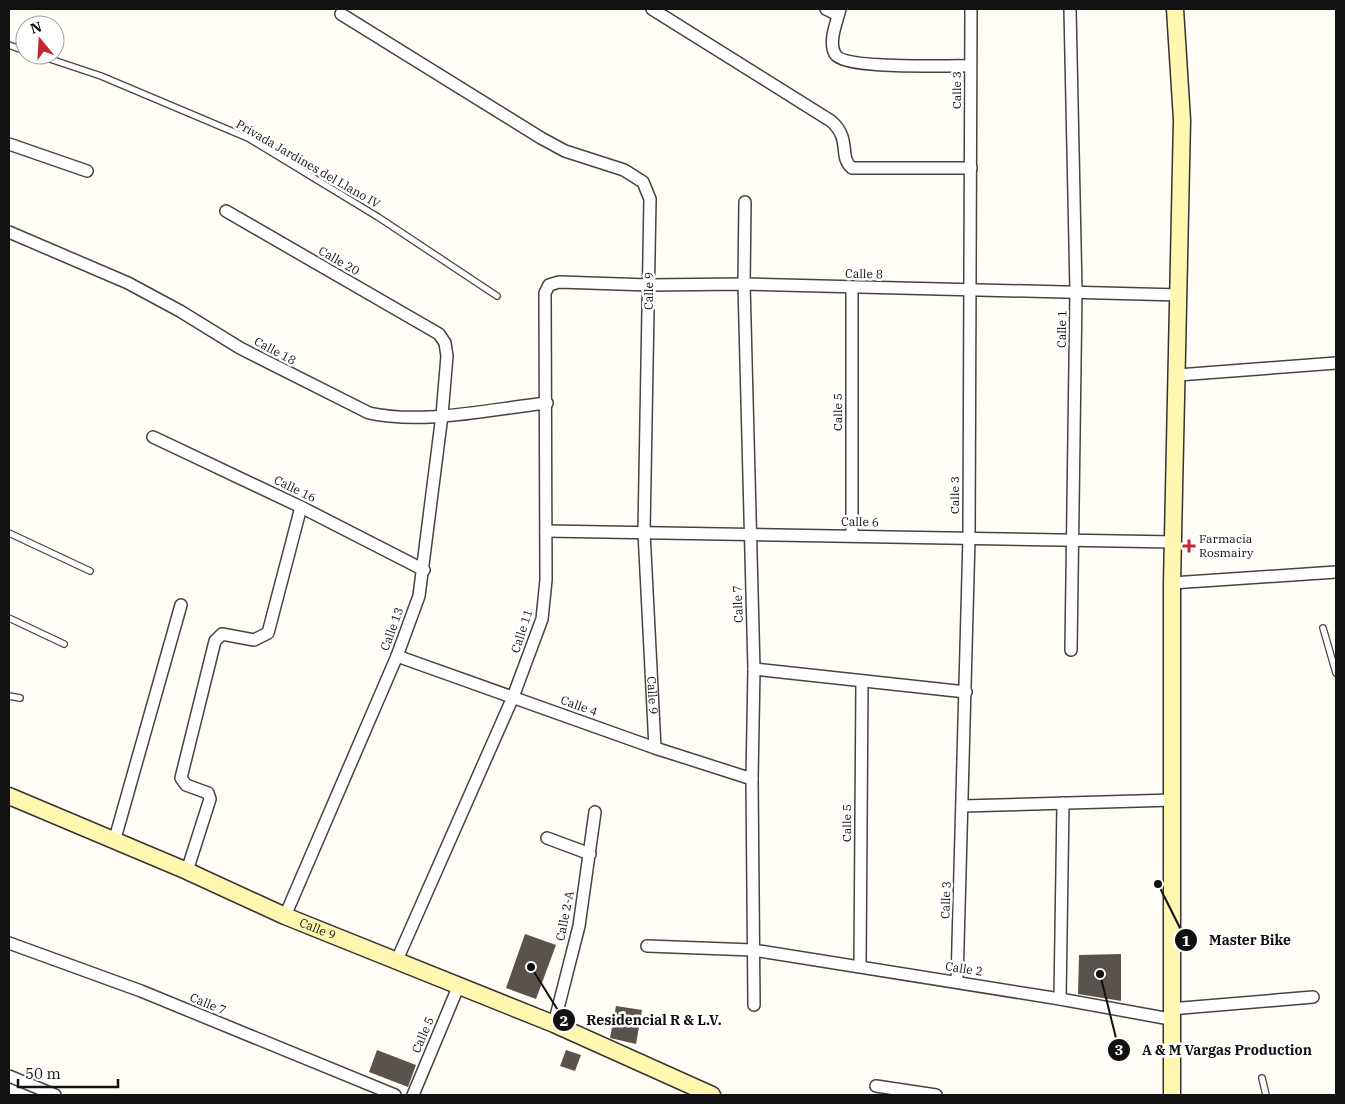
<svg xmlns="http://www.w3.org/2000/svg" width="1345" height="1104" font-family="'IBM Plex Serif',serif">
  <rect width="100%" height="100%" fill="#fffdf5"/>
  <!-- building -->
  <path fill="#5a524d" d="M525,934L556,945L536,999L506,988Z
    M1121,954V1001L1078,994L1079,955Z
    M616,1006L642,1010L636,1044L610,1038Z
    M377,1050L416,1065L408,1087L369,1072Z
    M566,1050L581,1055L575,1071L560,1066Z"/>
  <g fill="none" stroke-linecap="round" stroke-linejoin="round">
    <!-- lane casing -->
    <g stroke="#444" stroke-width="8">
      <path id="lane" d="M9,45L25,51
        M38,55L101,76L248,138L378,217L497,296
        M9,533L90,571
        M9,618L64,644
        M1323,628L1336,673
        M9,696L20,698
        M1262,1078L1266,1095"/>
    </g>
    <!-- street casing -->
    <g stroke="#444" stroke-width="14">
      <g id="street">
        <path d="M652,9L831,121C852,139 838,157 852,168H971"/>
        <path d="M826,9L838,15"/>
        <path d="M840,9C837,22 828,41 835,54C844,70 949,65 970,66"/>
        <path d="M1070,9L1076,291L1071,650"/>
        <path id="s1" d="M341,14L541,138L565,151L624,170L643,182L650,199L644,532L655,748"/>
        <path d="M9,144L87,171"/>
        <path d="M745,202L744,284L754,669L752,779L754,1005"/>
        <path d="M226,211L439,334L445,343L447,356L442,415L419,596L397,656L285,916"/>
        <path d="M9,232L128,283L180,311L240,348L369,413C423,425 491,409 547,403"/>
        <path d="M852,288V535"/>
        <path d="M1178,375L1336,363"/>
        <path d="M153,437L301,507L424,570"/>
        <path d="M546,531L1174,542"/>
        <path d="M1172,583L1336,572"/>
        <path d="M397,656L655,748L752,779"/>
        <path d="M754,669L966,692"/>
        <path d="M962,806L1173,800"/>
        <path d="M547,838L590,854"/>
        <path d="M114,842L181,605"/>
        <path d="M187,871L210,799L208,793L186,785L181,778L215,641L222,634L254,640L268,633L301,507"/>
        <path d="M9,943L141,991L395,1095"/>
        <path d="M647,946L753,950L1060,999L1170,1019"/>
        <path d="M397,960L513,697L542,619L546,580L545,293L549,285L559,282L649,285L744,284L1180,295"/>
        <path d="M860,966L862,681"/>
        <path d="M957,982L969,538L971,9"/>
        <path d="M1060,999L1063,803"/>
        <path d="M1170,1009L1313,997"/>
        <path d="M554,1024L579,926L595,812"/>
        <path d="M9,1076L55,1095"/>
        <path d="M876,1086L936,1095"/>
        <path d="M413,1095L459,985"/>
      </g>
    </g>
    <!-- secondary casing -->
    <g stroke="#333" stroke-width="19">
      <g id="secondary">
        <path id="s2" d="M9,796L187,871L285,916L554,1024L712,1095"/>
        <path d="M1172,1095V583L1182,120L1175,9"/>
      </g>
    </g>
    <!-- lane -->
    <use href="#lane" stroke="#fff" stroke-width="5.5"/>
    <!-- street -->
    <use href="#street" stroke="#fff" stroke-width="11"/>
    <!-- secondary -->
    <use href="#secondary" stroke="#fff6b0" stroke-width="16"/>
  </g>
  <!-- markers -->
  <path fill="#c4262e" stroke="#fff" stroke-width="2" d="M1186.5 538.5h5v5h5v5h-5v5h-5v-5h-5v-5h5z"/>
  <g text-anchor="middle" stroke-width="5" stroke-linejoin="round" paint-order="stroke">
    <!-- street labels -->
    <g font-size="12" fill="#111" stroke="#fff">
      <text transform="translate(957 90) rotate(-90)" y="4">Calle 3</text>
      <text transform="translate(308 164) rotate(30)" y="4">Privada Jardines del Llano IV</text>
      <text transform="translate(339 261) rotate(30)" y="4">Calle 20</text>
      <text transform="translate(864 274) rotate(1)" y="4">Calle 8</text>
      <text transform="translate(649 291) rotate(-89)" y="4">Calle 9</text>
      <text transform="translate(1062 329) rotate(-89)" y="4">Calle 1</text>
      <text transform="translate(275 351) rotate(28)" y="4">Calle 18</text>
      <text transform="translate(838 412) rotate(-90)" y="4">Calle 5</text>
      <text transform="translate(295 489) rotate(26)" y="4">Calle 16</text>
      <text transform="translate(955 495) rotate(-90)" y="4">Calle 3</text>
      <text transform="translate(860 522) rotate(1)" y="4">Calle 6</text>
      <text transform="translate(738 604) rotate(-92)" y="4">Calle 7</text>
      <text transform="translate(392 629) rotate(-70)" y="4">Calle 13</text>
      <text transform="translate(522 631) rotate(-72)" y="4">Calle 11</text>
      <text dy="4" stroke="none"><textPath href="#s1" startOffset="862">Calle 9</textPath></text>
      <text transform="translate(579 706) rotate(20)" y="4">Calle 4</text>
      <text transform="translate(847 823) rotate(-90)" y="4">Calle 5</text>
      <text transform="translate(946 900) rotate(-88)" y="4">Calle 3</text>
      <text transform="translate(565 916) rotate(-79)" y="4">Calle 2-A</text>
      <text dy="4" stroke="none"><textPath href="#s2" startOffset="336">Calle 9</textPath></text>
      <text transform="translate(964 969) rotate(9)" y="4">Calle 2</text>
      <text transform="translate(208 1004) rotate(22)" y="4">Calle 7</text>
      <text transform="translate(423 1035) rotate(-67)" y="4">Calle 5</text>
    </g>
    <!-- poi labels -->
    <g font-size="12" fill="#111" stroke="#fff" text-anchor="start">
      <text x="1199" y="543">Farmacia<tspan x="1199" dy="14">Rosmairy</tspan></text>
    </g>
  </g>
  <!-- callouts -->
  <path fill="none" stroke="#111" stroke-width="2" d="M1158 884L1186 940M531 967L564 1020M1100 974L1119 1050"/>
  <g fill="#111" stroke="#fff" stroke-width="2">
    <circle cx="1158" cy="884" r="5"/>
    <circle cx="531" cy="967" r="5"/>
    <circle cx="1100" cy="974" r="5"/>
    <circle cx="1186" cy="940" r="12"/>
    <circle cx="564" cy="1020" r="12"/>
    <circle cx="1119" cy="1050" r="12"/>
  </g>
  <g font-size="15" text-anchor="middle" font-weight="bold" fill="#fff">
    <text x="1186" y="946">1</text>
    <text x="564" y="1026">2</text>
    <text x="1119" y="1055">3</text>
  </g>
  <g font-size="14" text-anchor="middle" font-weight="bold" fill="#111" stroke="#fff" stroke-width="5" stroke-linejoin="round" paint-order="stroke">
    <text x="1250" y="945">Master Bike</text>
    <text x="654" y="1025">Residencial R &amp; L.V.</text>
    <text x="1227" y="1055">A &amp; M Vargas Production</text>
  </g>
  <!-- border -->
  <rect width="1345" height="1104" fill="none" stroke="#111111" stroke-width="20"/>
  <!-- north arrow -->
  <g transform="translate(40 40) rotate(342)"><circle r="24" fill="#ffffff" stroke="#a0a0a0"/>
  <path d="M0-4L9 19L0 12L-9 19Z" fill="#c4262e"/>
  <text y="-8" font-size="14" font-weight="bold" text-anchor="middle" fill="#111111">N</text>
  </g>
  <!-- scale -->
  <path d="M18 1079v8h100v-8" fill="none" stroke="#111111" stroke-width="2.5"/>
  <text x="25" y="1079" font-size="15" fill="#111111" stroke="#ffffff" stroke-width="4" paint-order="stroke">50 m</text>
</svg>
